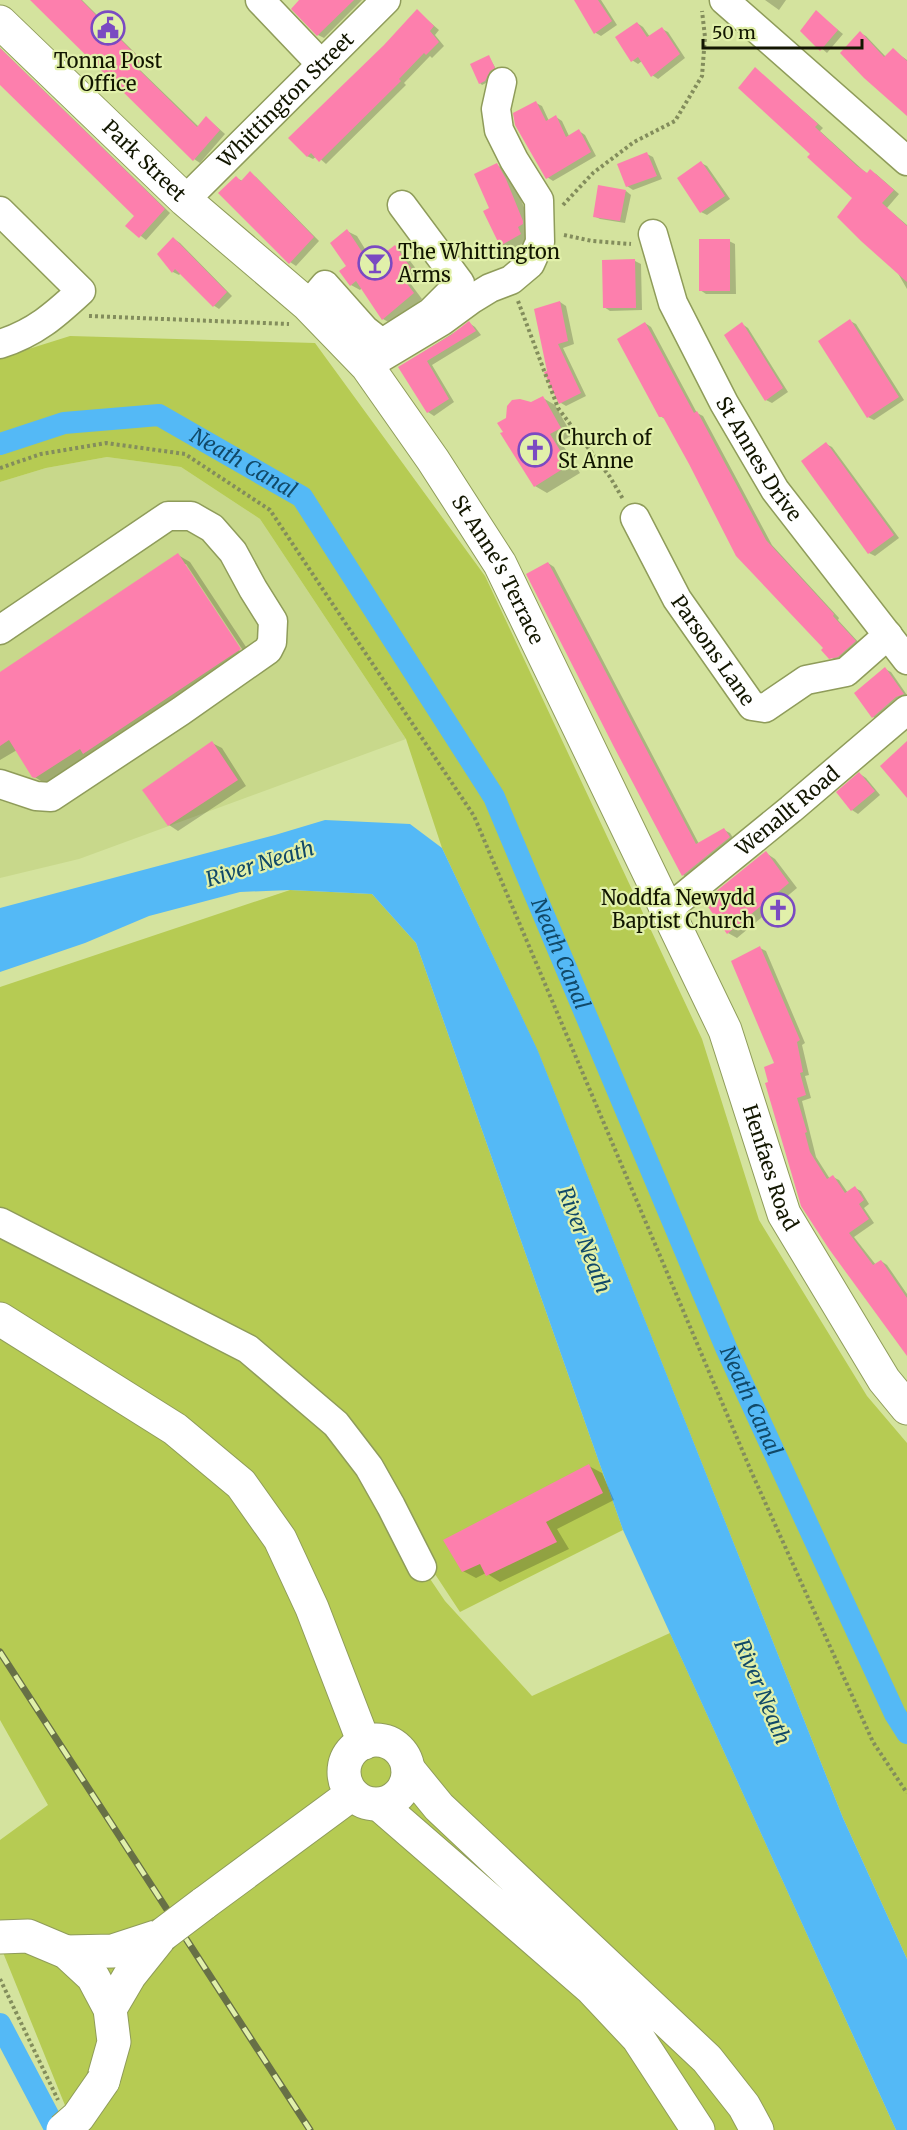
<svg xmlns="http://www.w3.org/2000/svg" width="907" height="2130" font-family="Merriweather,serif">
  <rect width="100%" height="100%" fill="#d4e39e"/>
  <!-- built -->
  <path fill="#c8d88b" d="M107,457L181,467L260,519L406,739L79,859L0,878V482L46,468Z"/>
  <!-- green -->
  <path fill="#b6cb53" d="M70,336L315,343L485,576L702,1039L759,1220L867,1396L907,1443V1959L843,1818L538,1052L442,848L406,739L260,519L181,467L107,457L46,468L0,482V358Z
    M290,890L372,894L416,943L623,1530L460,1612L402,1524L422,1567L445,1601L532,1696L670,1633L896,2130H75L0,1945V1840L48,1805L0,1720V987Z"/>
  <!-- water -->
  <path fill="#54b9f6" d="M325,820L410,824L442,848L538,1051L843,1818L907,1959V2130H896L623,1530L416,943L372,894L290,890L240,892L149,916L85,943L0,972V908L275,835Z"/>
  <!-- shadow -->
  <path fill="#0003" fill-rule="evenodd" d="M33,0H82L146,64L140,70L199,127L207,118L225,134L200,163L194,159Z
    M302,0H362L324,38L318,35L293,9Z
    M579,0H601L617,25L601,36L596,33L576,1Z
    M765,0H786L779,10Z
    M417,11L439,30L435,35L444,46L432,58L430,56L404,83L406,85L326,164L317,156L313,159L307,156L385,46Z
    M816,12L843,34L827,53L802,31Z
    M637,23L643,27L650,37L662,29L668,32L685,58L658,79L652,75L642,61L638,64L632,60Z
    M860,33L866,36L886,57L893,50L907,60V114Z
    M0,48L170,213L146,240L127,225L136,216L0,84Z
    M489,57L496,69L492,72L488,82L482,85L480,83Z
    M756,69L823,128L820,131L864,171L868,174L870,171L876,174L899,194L887,208L907,225V289L854,197L812,154Z
    M536,103L542,106L549,121L556,117L562,121L569,136L579,131L585,135L596,156L553,181L547,177Z
    M647,154L653,157L662,179L633,190L627,186Z
    M701,163L707,166L730,199L707,215L701,212Z
    M497,165L506,170L515,185L532,227L530,240L510,250L501,245L491,209Z
    M250,173L256,177L319,241L296,266L290,262L236,178L243,181Z
    M626,191L631,195L625,223L600,219L594,216Z
    M347,231L357,236L370,257L372,254L380,259L395,247L404,253L420,274L410,283L422,299L392,324L383,319L362,288L360,290L351,285L348,267Z
    M174,239L180,243L232,296L219,309L213,305L181,273L179,275L173,272Z
    M729,241L735,244L736,294H706L700,290Z
    M635,261L641,264L642,310L610,311L604,307Z
    M560,302L566,306L574,344L563,348L586,396L566,406L561,403L549,372Z
    M850,321L856,324L904,400L874,420L868,417Z
    M469,323L475,327L481,335L432,365L454,402L434,416L428,412L400,367Z
    M645,323L651,327L697,413L703,416L772,545L839,618L838,620L861,645L837,661L830,657L665,419L660,416Z
    M742,324L748,328L788,392L772,403L766,400Z
    M543,398L555,405L572,435L561,442L580,473L547,493L535,486L505,432L531,404Z
    M826,444L832,447L899,538L875,556L869,553Z
    M178,555L190,562L252,656L46,784L33,776L17,750L0,760V673ZM183,564H186L246,655L243,656Z
    M548,563L554,567L699,844L724,830L730,833L735,841L689,879L683,875L615,747Z
    M885,669L891,672L907,695V698L879,720L873,717Z
    M212,743L222,748L246,786L178,831L169,825Z
    M860,774L866,778L880,795L858,814L852,810L838,792Z
    M766,853L775,859L797,888L737,938L728,933Z
    M760,948L766,951L805,1043L802,1045L809,1075L805,1076L811,1098L802,1101L816,1157L830,1179L833,1177L839,1180L848,1193L855,1188L861,1191L869,1204L864,1208L874,1223L854,1237L876,1265L881,1261L887,1265L907,1294V1353L770,1083L776,1064Z
    M589,1466L602,1473L614,1500L557,1529L569,1549L500,1582L486,1573L476,1578L463,1571Z"/>
  <g fill="none" stroke-linecap="round" stroke-linejoin="round">
    <!-- canal -->
    <g stroke="#54b9f6" stroke-width="22">
      <path id="s1" d="M0,444L64,423L159,415L302,497L494,797L727,1350L895,1714L907,1733"/>
      <path d="M0,2024L56,2130"/>
    </g>
  </g>
  <!-- building -->
  <path fill="#fd7fad" d="M30,0H81L141,60L135,66L197,127L206,116L220,130L193,161Z
    M299,0H354L317,36L291,9Z
    M574,0H598L612,21L594,34Z
    M417,9L434,26L430,31L439,42L426,55L424,53L399,79L401,81L319,162L311,153L307,157L288,138L384,45Z
    M816,10L838,30L820,51L800,31Z
    M637,22L647,37L662,27L680,54L651,77L638,57L631,62L615,37Z
    M860,31L884,57L893,48L907,61V116L864,78L840,53Z
    M0,48L165,209L139,238L125,226L134,216L0,85Z
    M489,55L495,68L490,71L485,81L479,84L470,64Z
    M755,67L818,124L815,127L857,166L867,173L870,169L894,190L882,203L907,226V282L861,241L837,217L852,198L807,157L810,154L738,88Z
    M536,101L546,121L556,115L566,137L579,129L591,152L546,179L515,125L513,113Z
    M647,152L657,176L626,187L617,164Z
    M701,161L725,196L700,213L677,178Z
    M497,163L506,179L523,221V224L518,227L521,234L500,246L483,211L489,208L474,174Z
    M250,171L314,237L289,264L218,193L236,176L241,181Z
    M598,185L626,190L620,221L593,217Z
    M347,229L366,258L372,253L377,259L395,245L411,268L402,277L414,293L382,320L356,281L350,286L339,271L346,266L330,243Z
    M173,237L227,292L213,307L175,269L172,273L157,254Z
    M699,239H730V291H699Z
    M635,259L636,308H603L602,260Z
    M560,301L568,341L558,344L581,393L559,404L544,372L547,371L534,309Z
    M850,319L899,397L867,418L818,341Z
    M469,321L476,331L427,361L449,399L427,413L398,367L451,335Z
    M645,322L694,413L697,411L766,540L834,614L833,616L856,641L838,657L829,659L821,650L823,648L736,556L689,464L663,417H659L617,339Z
    M742,322L783,388L765,401L724,335Z
    M543,396L561,428L550,434L569,465L534,487L500,433L503,432L497,423L506,418L507,406L512,400L520,399L531,402Z
    M826,442L894,535L868,554L801,461Z
    M178,553L241,649L83,754L80,749L35,778L32,777L9,740L0,746V672Z
    M548,562L696,844L724,828L730,837L682,876L614,747L526,574Z
    M885,667L904,694L896,697L872,718L854,693Z
    M212,741L238,780L168,826L142,790Z
    M907,741V798L880,766Z
    M859,772L875,791L851,811L836,792Z
    M766,851L789,883L727,934L704,901Z
    M760,946L800,1040L797,1042L803,1072L800,1073L806,1095L797,1098L807,1132L805,1133L810,1152L827,1179L833,1175L845,1193L855,1186L864,1200L859,1204L869,1219L849,1233L873,1265L881,1260L907,1298V1356L829,1249L801,1206L765,1083L768,1082L764,1067L774,1063L731,961Z
    M589,1464L603,1493L546,1522L557,1542L486,1576L480,1564L462,1572L443,1540Z"/>
  <g fill="none" stroke-linecap="round" stroke-linejoin="round">
    <!-- minor casing -->
    <g stroke="#8f9c5a" stroke-width="31">
      <g id="minor">
        <path d="M260,0L321,64"/>
        <path d="M724,0L907,161"/>
        <path id="s2" d="M185,200L386,0"/>
        <path d="M0,211L81,291C55,315 35,333 0,344"/>
        <path id="s3" d="M653,234L673,303L724,403L775,490L907,660"/>
        <path d="M308,305L325,285L365,330L379,341L387,340L431,312L460,283L402,205"/>
        <path d="M367,366L442,321L472,299L490,288L511,280L530,264L540,242L539,200L514,160L499,130L496,109L502,82"/>
        <path id="s4" d="M635,518L677,599L752,706L765,708L806,680L846,672L888,635"/>
        <path d="M0,630L168,516H191L212,528L233,552L253,589L273,621L272,642L268,650L181,711L51,797L36,796L0,784"/>
        <path id="s5" d="M667,910L791,809L907,710"/>
        <path d="M0,1222L248,1349L336,1424L369,1467L391,1506L422,1567"/>
      </g>
    </g>
    <!-- major casing -->
    <g stroke="#8f9c5a" stroke-width="35">
      <g id="major">
        <path id="s6" d="M0,22L185,200L308,305L367,366L433,460L500,564L725,1030L784,1214L884,1380L907,1408"/>
        <path d="M0,1319L175,1429L241,1484L280,1539L312,1608L364,1743"/>
        <circle cx="376" cy="1772" r="32"/>
        <path d="M203,1904L352,1794"/>
        <path d="M0,1937L28,1936L66,1952L93,1977L110,2009L114,2042L103,2081"/>
        <path d="M66,1952L113,1951L162,1935"/>
        <path d="M110,2009L130,1975L162,1935"/>
      </g>
    </g>
    <!-- highway casing -->
    <g stroke="#8f9c5a" stroke-width="35">
      <path id="highway" d="M408,1769L439,1807L707,2059L744,2106L757,2130
        M380,1805L591,1988L638,2038L698,2130"/>
    </g>
    <!-- path -->
    <path stroke="#838d5c" stroke-width="4" stroke-dasharray="3 3" stroke-linecap="butt" d="M563,205L593,173L634,142L675,121L702,76L705,37L702,11
      M564,235L592,241L631,244
      M518,301L558,408L610,477L623,499
      M89,316L289,324
      M0,468L41,454L106,443L185,454L270,510L474,816L751,1471L873,1742L907,1793
      M0,1979L58,2100"/>
    <!-- minor -->
    <use href="#minor" stroke="#fff" stroke-width="28"/>
    <!-- major -->
    <use href="#major" stroke="#fff" stroke-width="33"/>
    <!-- highway -->
    <use href="#highway" stroke="#fff" stroke-width="33"/>
    <!-- rail casing -->
    <g stroke="#677046" stroke-width="7">
      <path id="rail" d="M0,1652L310,2130"/>
    </g>
    <!-- rail -->
    <use href="#rail" stroke="#e1f0aa" stroke-width="4.5" stroke-dasharray="14" stroke-linecap="butt"/>
    <!-- major-bridge casing -->
    <g stroke="#8f9c5a" stroke-width="35" stroke-linecap="butt">
      <path id="major-bridge" d="M162,1935L203,1904
        M63,2130L78,2117L103,2081"/>
    </g>
    <!-- major-bridge -->
    <use href="#major-bridge" stroke="#fff" stroke-width="33"/>
  </g>
  <!-- icons -->
  <defs>
    <g id="civic-ring" transform="scale(1.725)"><circle r="9.5" fill="#e1f0aa" stroke="#7a4ac2" stroke-width="1.5"/><path d="M-.6-6.5H3V-4.5H.6V-3L4-1V1h2V6H-6V1h2V-1L-.6-3ZM-1.2 2.5V6h2.4V2.5Z" fill="#7a4ac2"/></g>
    <g id="bar-ring" transform="scale(1.725)"><circle r="9.5" fill="#e1f0aa" stroke="#7a4ac2" stroke-width="1.5"/><path d="M-6-5H6L.8 .8V4.5H3.5V6h-7V4.5H-.8V.8Z" fill="#7a4ac2"/></g>
    <g id="church-ring" transform="scale(1.725)"><circle r="9.5" fill="#e1f0aa" stroke="#7a4ac2" stroke-width="1.5"/><path d="M-1.2-6h2.4v3.5h3.3v2.4h-3.3V6h-2.4V-.1h-3.3v-2.4h3.3Z" fill="#7a4ac2"/></g>
  </defs>
  <g fill-rule="evenodd">
    <use href="#civic-ring" x="108" y="28"/>
    <use href="#bar-ring" x="375" y="263"/>
    <use href="#church-ring" x="535" y="450"/>
    <use href="#church-ring" x="778" y="910"/>
  </g>
  <g text-anchor="middle" stroke-width="4.5" stroke-linejoin="round" paint-order="stroke">
    <!-- poi labels -->
    <g font-size="20" fill="#121600" stroke="#e1f0aa" text-anchor="start">
      <text x="108" y="68" text-anchor="middle">Tonna Post<tspan x="108" dy="23">Office</tspan></text>
      <text x="398" y="259">The Whittington<tspan x="398" dy="23">Arms</tspan></text>
      <text x="558" y="445">Church of<tspan x="558" dy="23">St Anne</tspan></text>
      <text x="755" y="905" text-anchor="end">Noddfa Newydd<tspan x="755" dy="23">Baptist Church</tspan></text>
    </g>
    <!-- street labels -->
    <g font-size="20" fill="#121600" stroke="#e1f0aa">
      <text dy="7" stroke="none"><textPath href="#s2" startOffset="142">Whittington Street</textPath></text>
      <text dy="7" stroke="none"><textPath href="#s6" startOffset="200">Park Street</textPath></text>
      <text dy="7" stroke="none"><textPath href="#s3" startOffset="250">St Annes Drive</textPath></text>
      <text dy="7" stroke="none"><textPath href="#s6" startOffset="746">St Anne's Terrace</textPath></text>
      <text dy="7" stroke="none"><textPath href="#s4" startOffset="154">Parsons Lane</textPath></text>
      <text dy="7" stroke="none"><textPath href="#s5" startOffset="156">Wenallt Road</textPath></text>
      <text dy="7" stroke="none"><textPath href="#s6" startOffset="1404">Henfaes Road</textPath></text>
    </g>
    <!-- water labels -->
    <g font-size="21" font-style="italic" fill="#114968" stroke="#e1f0aa">
      <text dy="7" stroke="none"><textPath href="#s1" startOffset="260">Neath Canal</textPath></text>
      <text transform="translate(260 864) rotate(-17)" y="7">River Neath</text>
      <text dy="7" stroke="none"><textPath href="#s1" startOffset="854">Neath Canal</textPath></text>
      <text transform="translate(584 1240) rotate(69)" y="7">River Neath</text>
      <text dy="7" stroke="none"><textPath href="#s1" startOffset="1340">Neath Canal</textPath></text>
      <text transform="translate(762 1692) rotate(67)" y="7">River Neath</text>
    </g>
  </g>
  <!-- scale -->
  <path d="M703 39v9h159v-9" fill="none" stroke="#121600" stroke-width="3"/>
  <text x="712" y="39" font-size="18" fill="#121600" stroke="#e1f0aa" stroke-width="4.5" paint-order="stroke">50 m</text>
</svg>
